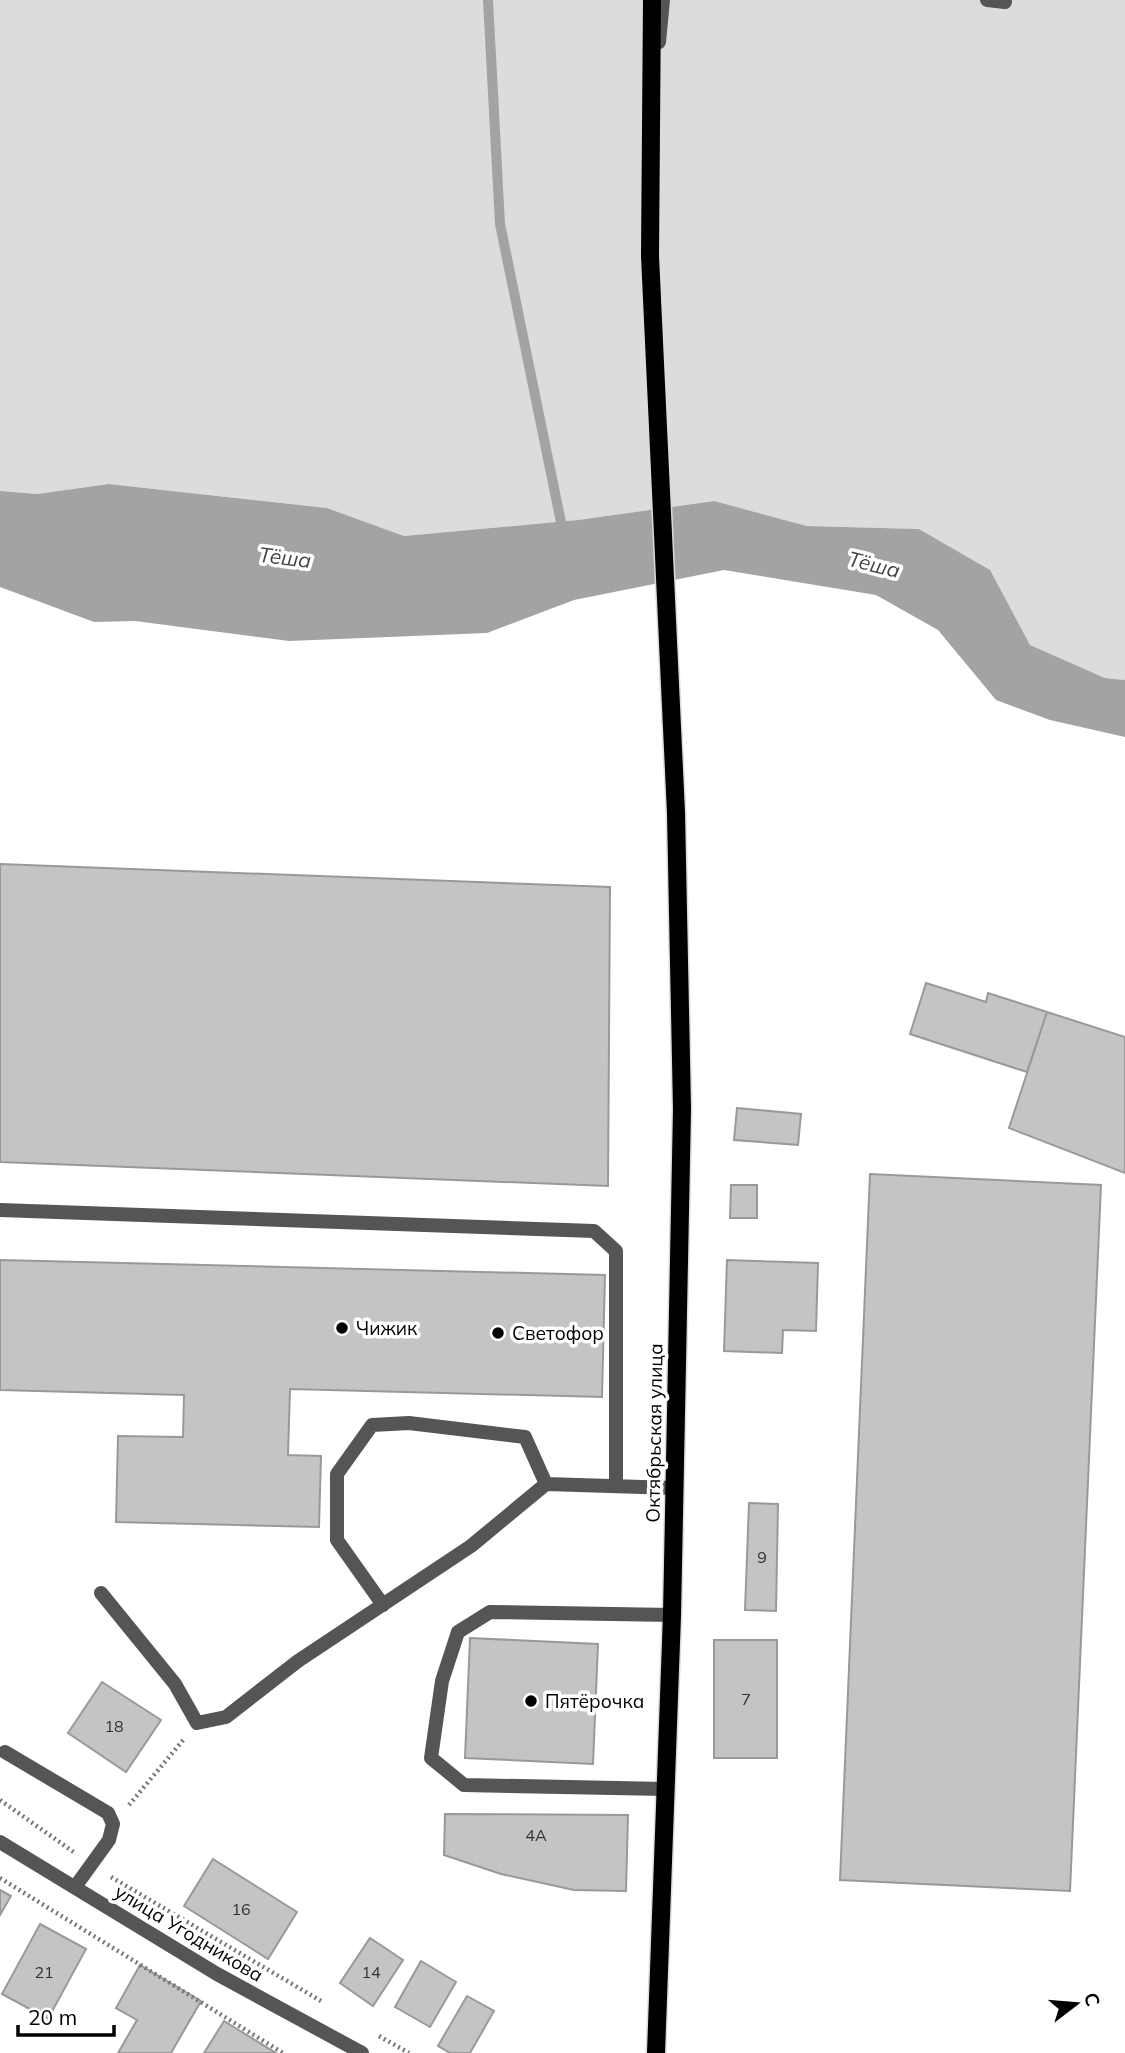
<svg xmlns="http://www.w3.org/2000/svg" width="1125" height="2053" font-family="Mulish,sans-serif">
  <rect width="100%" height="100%" fill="#fff"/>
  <!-- green -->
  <path fill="#dcdcdc" d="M0,0H1125V680L1105,678L1030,645L989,570L919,529L807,526L713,501L578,520L404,536L327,508L109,484L37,494L0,491Z"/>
  <!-- water -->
  <path fill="#a3a3a3" d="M109,484L327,508L404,536L578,520L714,501L807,526L919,529L990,570L1030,645L1105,678L1125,680V737L1050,720L996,700L938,630L876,595L724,570L574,600L487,633L289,641L135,621L94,622L0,587V491L37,494Z"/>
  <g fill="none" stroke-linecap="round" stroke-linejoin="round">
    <!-- stream -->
    <path stroke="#a3a3a3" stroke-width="10" d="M488,0L500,224L563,532"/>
  </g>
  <!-- building -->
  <path fill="#c4c4c4" stroke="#999" stroke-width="2" d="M0,864L610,887L608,1186L0,1162Z
    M926,983L986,1002L988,993L1047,1012L1027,1072L910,1034Z
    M1047,1012L1125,1037V1173L1009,1128Z
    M737,1108L801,1114L798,1145L734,1140Z
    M870,1174L1101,1185L1070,1891L840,1880Z
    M731,1185H757V1218H730Z
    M0,1260L605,1275L602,1397L290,1389L288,1455L321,1456L319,1527L116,1522L118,1436L183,1437L184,1395L0,1390Z
    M727,1260L818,1263L816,1331L783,1330L782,1353L724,1351Z
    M749,1503L778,1504L776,1611L745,1610Z
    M470,1638L598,1644L593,1764L465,1758Z
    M714,1640H777V1758H714Z
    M102,1682L161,1720L126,1772L68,1733Z
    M445,1814L628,1815L626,1891L574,1890L501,1874L444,1855Z
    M213,1859L297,1912L268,1959L184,1906Z
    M0,1890L11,1896L0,1915Z
    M40,1924L86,1949L48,2019L2,1994Z
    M370,1938L403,1960L373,2006L340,1983Z
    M421,1961L456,1982L430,2027L395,2007Z
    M140,1965L201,2001L171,2053H118L137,2020L116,2008Z
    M467,1996L494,2011L470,2053H450L438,2046Z
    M224,2021L276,2053H204Z"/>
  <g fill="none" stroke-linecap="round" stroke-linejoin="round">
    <!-- primary casing -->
    <g stroke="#dbdbdb" stroke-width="21">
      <path id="primary" d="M652,0L650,256L676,813L682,1109L672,1615L656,2053"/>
    </g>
    <!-- path -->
    <path stroke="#777" stroke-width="4.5" stroke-dasharray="2 3.5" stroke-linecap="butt" d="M0,1800L75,1853
      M129,1805L184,1739
      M111,1877L321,2001
      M0,1878L283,2053
      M379,2036L409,2053"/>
    <!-- service -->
    <path stroke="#555" stroke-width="14" d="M987,0L1005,2
      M659,42L663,0
      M0,1210L594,1231L616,1251V1486
      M101,1593L175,1684L197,1723L226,1717L298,1661L471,1546L546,1484L674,1488
      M383,1605L337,1540V1474L372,1425L409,1423L525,1437L546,1484
      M5,1752L108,1813L113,1824L109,1840L75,1887
      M665,1789L464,1785L431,1758L442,1681L458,1632L490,1612L672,1615"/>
    <!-- minor -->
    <path stroke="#555" stroke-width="14" d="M0,1842L217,1974L362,2053"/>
    <!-- primary -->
    <use href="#primary" stroke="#000" stroke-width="18"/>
  </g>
  <!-- markers -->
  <g fill="#000" stroke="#fff" stroke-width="2.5">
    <circle cx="342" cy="1328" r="7"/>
    <circle cx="498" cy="1333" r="7"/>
    <circle cx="531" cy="1701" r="7"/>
  </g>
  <g text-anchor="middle" stroke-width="7" stroke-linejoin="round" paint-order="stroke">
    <!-- number labels -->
    <g font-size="16" fill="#313131">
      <text x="762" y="1563">9</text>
      <text x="746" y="1705">7</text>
      <text x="114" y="1732">18</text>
      <text x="536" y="1841">4А</text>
      <text x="241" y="1915">16</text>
      <text x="44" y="1978">21</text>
      <text x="371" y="1978">14</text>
    </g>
    <!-- poi labels -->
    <g font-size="19" fill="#000" stroke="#fff" text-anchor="start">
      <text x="356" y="1335">Чижик</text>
      <text x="512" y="1340">Светофор</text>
      <text x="545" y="1708">Пятёрочка</text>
    </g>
    <!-- street labels -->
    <g font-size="19" fill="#000" stroke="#fff">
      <text transform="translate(654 1433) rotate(-89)" y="7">Октябрьская улица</text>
      <text transform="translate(189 1933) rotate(31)" y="7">улица Угодникова</text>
    </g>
    <!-- water labels -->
    <g font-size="21" font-style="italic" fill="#444" stroke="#fff">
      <text transform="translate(285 558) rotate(7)" y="7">Тёша</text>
      <text transform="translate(874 565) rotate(14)" y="7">Тёша</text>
    </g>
  </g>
  <!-- north arrow -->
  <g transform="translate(1076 2004) rotate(74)" stroke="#ffffff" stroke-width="5" paint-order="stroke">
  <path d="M0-5L12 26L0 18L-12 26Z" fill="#000000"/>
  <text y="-10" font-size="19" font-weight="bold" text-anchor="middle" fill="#000000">С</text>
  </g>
  <!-- scale -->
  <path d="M18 2025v10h96v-10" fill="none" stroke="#000000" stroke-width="3.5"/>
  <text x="28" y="2025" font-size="21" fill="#000000" stroke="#ffffff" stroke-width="5" paint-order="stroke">20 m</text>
</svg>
